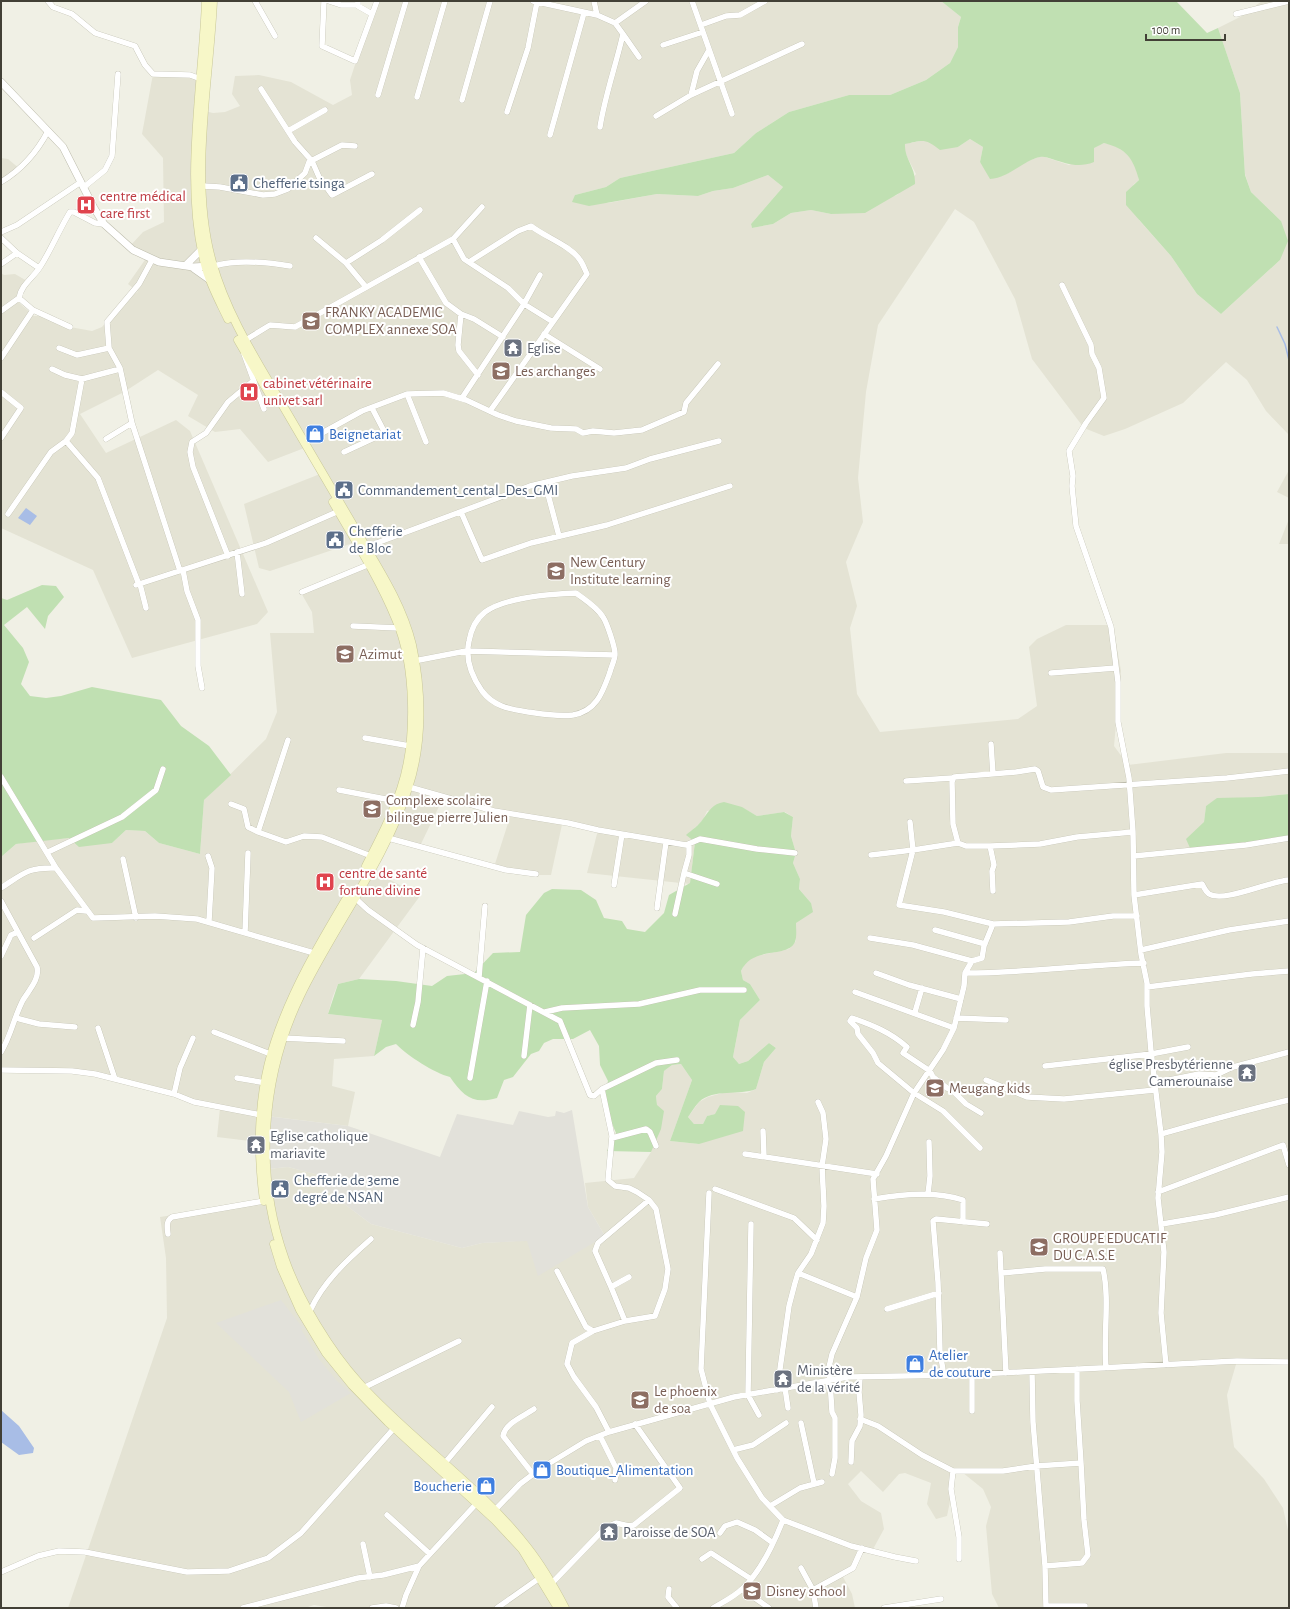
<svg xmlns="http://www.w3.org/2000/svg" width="1290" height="1609" font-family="'Alegreya Sans',sans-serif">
  <rect width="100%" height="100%" fill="#f0f0e5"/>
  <!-- residential -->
  <path fill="#e4e3d4" d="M376,1H941L961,17L958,27V47L950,63L926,80L890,95H849L789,112L756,133L734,153L620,178L606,187L575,195L608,203L657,194L698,196L713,191L733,188L768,175L783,187L751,224L752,228L773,224L791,213L811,210L831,214L897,195L916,174L904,151V144L920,141H929L958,147L970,139L983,147L980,162L986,170L1007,174L1025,162L1042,156L1069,165L1094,154V147L1104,143L1114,145L1129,155L1135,164L1139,180L1133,185L1139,220L1171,256L1197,294L1221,314L1280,260L1281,221L1251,192L1245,174L1240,93L1218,28L1240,17L1262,1H1289V435L1266,411L1247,380L1226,362L1183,403L1125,429L1104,436L1084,428L1032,359L1015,299L974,222L955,209L878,325L866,392L858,478L863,522L846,562L857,606L850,628L857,694L880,732L1018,719L1037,706L1029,647L1037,639L1066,625H1113L1121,671L1114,746L1128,765L1226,753H1289V794L1258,797L1217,799L1206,806L1204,822L1289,838V1362L1237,1361L1227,1395L1234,1447L1264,1479L1283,1508L1289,1535V1608H999L992,1594L986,1526L991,1507L983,1489L957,1468L947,1516L936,1519L927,1504L931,1483L905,1473L899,1474L883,1492L861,1471L848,1484L861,1501L881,1513L884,1529L872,1551L862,1549L853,1568L842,1575L852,1594L855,1608H333L314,1605L305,1608H68L167,1318L166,1258L160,1217L269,1200L267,1169L288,1167L323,1176V1188L371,1224L462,1248L482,1243L605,1236L588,1207L585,1183L634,1178L651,1152L657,1105L656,1096L662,1089L664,1071L672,1065L681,1064L692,1080L670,1141L699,1144L715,1114L707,1116L703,1124H694L688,1117L699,1102L708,1097L726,1092L747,1093L756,1089L764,1062L776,1048L769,1043L748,1061L739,1064L733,1057L740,1020L760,1000L750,984L743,980L741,971L745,963L752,957L789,949L796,941V923L811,903L799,889L800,879L793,863L796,853L791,836L793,817L785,812L757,816L741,807L707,811L703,820L687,835L695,842L690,884L587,873L598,830L563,820L551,875H536L494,867L511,814L443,798L420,846L387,838L370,869L420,896L359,979L338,984L333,996L328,1014L382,1020L374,1056L334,1059L332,1086L355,1092L348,1126L267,1116L266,1143L217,1137L220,1108L95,1074L1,1070V857L16,844L42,840L70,838L112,843L126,830L145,831L159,843L200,854L204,800L266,739L277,712L270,633H314L312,612L300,591L375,562L362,540L270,571L259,568L244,504L320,474L307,447L268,462L240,429L215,432L188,416L198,395L158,370L124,392L80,414L106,453L176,420L190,431L268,612L257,624L132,658L93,570L1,528V273L4,275L15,274L27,281L17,301L34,316H47L70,327L92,331L102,327L128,295L138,292L128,284L147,257L130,246L143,232L164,222L163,158L142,134L153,74L205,76L204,111L213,113L225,112L240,106L232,94L235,76L259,75L291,82L333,105L352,95L350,80Z
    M1,158L8,159L20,169L1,182Z
    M1289,470V498L1277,492Z
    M1289,519V544H1279Z"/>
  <!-- industrial -->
  <path fill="#e2e1da" d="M572,1110L588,1207L605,1236L538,1276L527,1241L482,1243L462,1248L371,1224L323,1188V1176L288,1167L267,1169L266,1116L348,1126L440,1157L457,1114L513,1125L519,1111L548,1117L555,1116L556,1111L564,1113Z
    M281,1300L303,1328L301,1329L319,1359L337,1381L351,1393L301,1422L289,1392L216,1323Z"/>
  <!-- green -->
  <path fill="#c0e0b2" d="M941,1H1176L1207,33L1218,28L1240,93L1245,175L1251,192L1281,221L1288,241L1280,260L1221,314L1197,294L1171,256L1126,205V192L1139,180C1133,158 1127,149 1104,143L1094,148V162C1079,168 1067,164 1052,159C1048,158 1044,156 1040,157C1022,161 1009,178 990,179L980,162L983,147L970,139L958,147L940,150C925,138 923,140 905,144C904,159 916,167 915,184L865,213L831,214L811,210L791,213L773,224L752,228L751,224L783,187L768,175L733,188L713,191L698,196L657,194L589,206L572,202L575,195L606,187L620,178L734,153L756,133L789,112L849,95H890L926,80L950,63L958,47V27L961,17Z
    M42,585L56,586L64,597L48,616L45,629L27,607L4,625L23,648L29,662L21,684L30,696L46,698L61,696L92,687L161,700L181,726L209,746L231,775L204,800L200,854L159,843L145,831L126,830L112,843L79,847L69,838L16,844L1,857V598L7,600Z
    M1289,794V838L1190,848L1186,839L1204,822L1206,806L1217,798L1258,797Z
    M724,802L742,807L757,816L784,812L793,817L791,836L796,853L793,863L800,879L799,889L811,903L813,912L796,923C796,928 797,937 795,942C787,959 753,945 741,971L743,980L750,984L760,1000L740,1020L733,1057L739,1064L748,1061L769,1043L776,1048L764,1062L756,1089C739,1096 714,1088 699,1102C695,1106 691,1113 688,1117L694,1124H703L707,1116L715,1114L720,1105L738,1106L745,1112L743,1131L699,1144L670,1141L692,1080L681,1064L672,1065L664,1071L662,1089L656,1096L657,1105L664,1111L661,1129L651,1152L607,1151L616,1133L602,1100L608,1081L600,1065L599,1046L590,1030L573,1039H553L544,1043L539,1051L531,1054L513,1077L504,1080L497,1098C473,1105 463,1096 450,1077C434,1073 408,1056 396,1044L386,1047L374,1056L382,1020L328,1014L338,984L359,979L396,981L432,986L447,976L474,973L493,953L520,952L526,915L544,893L552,889L581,890L596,900L604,918L622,921L627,929L645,932L664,913L669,895L690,883L695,842L686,835C692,830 699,825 703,819C710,810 712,804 724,802Z"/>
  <!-- water -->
  <path fill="#a8bde6" d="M26,508L37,516L30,525L18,518Z
    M1,1410L19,1426L34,1448L33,1453L19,1455L1,1442Z"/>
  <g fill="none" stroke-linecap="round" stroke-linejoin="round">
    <!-- stream -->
    <path stroke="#a8bde6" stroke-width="1.5" d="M1277,327L1285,344L1289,360"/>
    <!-- minor casing -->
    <g stroke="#bdbcac" stroke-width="6">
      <path id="minor" d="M48,1L53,7L72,14L95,33L135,46L145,65L153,74L190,75L201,79
        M255,1L275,36
        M324,1L322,46L355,61L377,1
        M329,1L341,5H358
        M358,1V6L372,14
        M533,1L597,15L615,23L646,1
        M594,1L597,15
        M692,1L732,114
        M1236,14L1289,1
        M701,25L726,16L740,15L765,1
        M623,34L639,57
        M663,45L703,32
        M261,89L295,142L312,161L319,177L332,195L372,174
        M378,95L406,1
        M691,95L697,71L709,50
        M417,97L445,1
        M462,100L490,1
        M507,112L528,48L537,2
        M656,116L691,95L802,44
        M600,127C605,95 616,65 623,34L615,23
        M288,131L325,110
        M550,135L584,13
        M1,182C21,170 37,152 48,131
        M203,186L220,187L263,195L275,194L288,189L305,173L309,162L342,145L355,146
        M84,187L105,170L112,156L118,74
        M1,232L17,225L81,182
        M1,238L17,253L39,268
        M316,238L346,263L366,287
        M453,239L464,259L508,288L524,304L462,398
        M419,257L446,303L461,314L474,319L503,337
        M469,262L518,231L531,226C545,237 571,246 580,260C583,264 585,270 587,274L490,411
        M346,263L382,240L420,210
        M1,264L17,253
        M214,266C237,259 266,262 290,266
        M540,275L524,304L553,322
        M1062,285L1091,345L1092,354L1099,368L1104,398L1086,423L1069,451L1073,476L1072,486L1076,526L1111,627L1118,682V722L1129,778L1133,832L1134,895L1141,954L1147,983V1006L1151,1051L1161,1134L1162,1152L1158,1198L1164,1252L1161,1313L1166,1365
        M1,311L19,298
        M461,314L458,345L459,351L478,375
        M70,327L33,310L19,298C21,285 33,278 40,267C51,250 59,230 70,212H74L95,223L104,224
        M544,334L600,369
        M244,341L270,325L295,327L453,239L482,207
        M59,348L77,355L109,348
        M244,354L264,409
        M1,358L33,310
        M52,369L65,375L82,379L120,369
        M1,392L21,408L1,438
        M407,394L426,442
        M132,423L120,368L109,348L107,322L139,284L152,260
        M106,439L132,423L180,571
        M66,441L98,478L138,582
        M304,443L362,411L407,394L443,393L466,400L498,415L516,421L551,428L576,429L583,433L593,431L614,433L642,430L684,412L686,403L718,364
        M344,452L385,433L372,408
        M545,483L559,536
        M461,512L482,560L531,543L607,525L730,486
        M8,514L51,452L66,441L72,433L82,379
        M366,547L530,486L572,476L626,468L650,459L719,441
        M237,552L242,594
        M228,556L193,467L190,452L192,442L206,433L228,402L253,381
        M183,570L187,591L198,620V666L202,688
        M140,584L146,608
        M136,585L266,543L339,511
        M302,592L370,564
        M576,593C585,600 597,607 603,617C607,623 615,647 615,654C615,660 611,667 610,672C603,691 597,711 573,715C558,717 542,714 528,712C510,709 494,707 482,691C472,677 465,659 469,641C471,630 476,619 485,612C506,597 550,594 576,593Z
        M353,626L399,628
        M414,661L466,651L615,655
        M1051,673L1116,668
        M365,738L410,746
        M288,740L258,832L286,842L304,836L322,837L371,856
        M991,744L993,774
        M1,777L56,868L93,918L155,916L197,919L314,953
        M906,781L952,778
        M409,787L494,811L568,823L598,830L663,841L686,845L700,839L757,849L795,853
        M339,790L396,801
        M231,804L244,809L248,827L258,832
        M910,822L913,850L958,843L966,846H990L1040,844L1077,837L1133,832
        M388,838L506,870L536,874
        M958,843L953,824L952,782L954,777L1016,772L1035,769L1038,771L1043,787L1051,790L1227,778L1289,771
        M689,844V855L684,873L717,884
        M990,846L994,865L992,871L993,891
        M48,852L122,817L156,790L163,769
        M871,855L913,850L899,905L944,912L993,924L1069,922L1113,916H1137
        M208,856L212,868L209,921
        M1134,856L1246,845L1289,838
        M123,859L136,918
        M614,885L622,834
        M1,888C24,873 28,867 56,868
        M1134,895L1202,884C1204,887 1205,891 1209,894C1224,903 1270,881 1289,880
        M354,897L368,910L417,945L560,1021L590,1095L594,1096L602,1089L612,1136L608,1180L615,1186L629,1188L637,1192L649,1200L656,1209L668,1269L665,1289L655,1316L625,1321L593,1331L586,1327L557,1271
        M1,901L37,967C40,979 29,990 23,1000C14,1017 11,1036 1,1052
        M657,908L666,842
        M675,914L684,873
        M935,930L985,944
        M245,933L248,853
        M34,938L77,910L86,911
        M870,938L913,945L972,961
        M1141,950L1229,930L1289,921
        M1,956L11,935L18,932
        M876,973L909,985L961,999
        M965,973C1025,973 1084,965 1144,963
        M479,977L485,906
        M1147,987L1252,974L1289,971
        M855,992L954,1028
        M545,1012L562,1008L639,1004L700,990H744
        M915,1012L922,988
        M16,1018L39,1024L75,1027
        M956,1018L1006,1020
        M413,1025L418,1002L423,948
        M98,1028L115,1079
        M214,1032L273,1055
        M283,1038L343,1041
        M524,1056L530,1005
        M1045,1066L1151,1054L1188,1047
        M1,1070L72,1071L95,1074L174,1094L194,1102L261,1115
        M237,1078L266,1083
        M470,1078L487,981
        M986,1080L1027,1097L1064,1099L1155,1090
        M1154,1083L1199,1074L1216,1075L1233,1067L1289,1052
        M602,1089L656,1063L677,1060
        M174,1094L180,1068L193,1038
        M763,1131L764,1156
        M1161,1134C1204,1122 1246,1110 1289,1100
        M612,1138L646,1129L650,1132L656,1146
        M980,1148L943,1111L914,1093L878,1063L873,1053L858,1034L857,1028L850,1021L852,1018C872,1025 890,1032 907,1047L903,1053L930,1071L933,1077L947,1088L953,1091L966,1104L981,1113
        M745,1154L877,1174
        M715,1189L794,1218L817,1240
        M1158,1192L1283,1145L1289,1165
        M709,1193L701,1369L710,1404L737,1458L762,1498L783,1520L851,1546L895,1557L916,1561
        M928,1194L930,1176L929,1142
        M874,1199C902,1194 936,1191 963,1200V1222
        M751,1224L748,1395L759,1415
        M1162,1224L1215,1215L1289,1197
        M168,1234C167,1227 166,1221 172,1217L264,1201
        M1000,1253L1006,1373
        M798,1273L857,1297
        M1002,1273L1045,1269H1103C1110,1299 1103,1336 1106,1368
        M611,1287L595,1251L598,1243L649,1200
        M887,1309L939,1293
        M310,1311C323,1282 347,1260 371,1239
        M625,1321L611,1287L629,1277
        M593,1331L572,1343L567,1364L574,1377L596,1407L609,1432
        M1077,1369V1401L1081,1463
        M1032,1372L1033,1422L1045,1566L1046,1608
        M944,1376L940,1352L938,1282L933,1221L936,1219L987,1224
        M363,1388L459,1341
        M785,1388L788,1408
        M777,1390L789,1306L795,1283L798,1273L811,1254L823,1223L824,1206L822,1166L826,1139L823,1113L818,1102
        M972,1411V1374
        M860,1419L878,1426L922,1455L953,1471H1003L1036,1466L1081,1463L1084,1520L1088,1555L1082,1563L1045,1566
        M801,1423L814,1483
        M600,1436L616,1468L615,1480
        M733,1450L753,1445L786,1423
        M851,1462L852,1441L860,1426L861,1415L859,1392L860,1377
        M444,1464L492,1407
        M953,1471L951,1489L959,1537V1559
        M533,1474L503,1436C505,1423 524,1416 534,1409
        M832,1474L835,1458V1418L832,1412L829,1367L832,1354L857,1297L866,1258L877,1230L873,1179L886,1156L914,1093L943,1050L954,1028L964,986L965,973L972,961L982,958L984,946L993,924
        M770,1506L800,1488L822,1482
        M493,1512L520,1484L540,1469L586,1441L609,1432L734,1397L848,1377L959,1375L1237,1361L1289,1362
        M387,1515L430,1554
        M720,1533L725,1526L737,1522L755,1530L773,1543
        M363,1544L370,1577
        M702,1559L711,1553L751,1579
        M801,1568L813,1590
        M1,1572L38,1556L59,1551L85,1552L187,1572L229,1571L268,1558L301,1533L396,1426
        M552,1583L605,1528L616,1523L629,1526L634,1525L680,1488L635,1424
        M669,1589L668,1597L677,1608
        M742,1589L769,1608
        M1046,1606H1085
        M243,1608L358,1578L383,1575L419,1566L476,1504
        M372,1608L386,1606L396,1608
        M402,1608L406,1595L419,1566
        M497,1608L541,1577
        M713,1608C723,1602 734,1597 742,1589C761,1572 774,1543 783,1520
        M816,1608L813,1590L853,1568L862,1548
        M884,1608L941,1599"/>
    </g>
    <!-- tertiary casing -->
    <g stroke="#bdbcac" stroke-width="8">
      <path id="tertiary" d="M1,82L63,147L94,208L104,224L133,250L159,262L193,267L210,266
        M187,264L203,248
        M193,268L210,280"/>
    </g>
    <!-- secondary casing -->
    <g stroke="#c8c798" stroke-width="9">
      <path id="secondary" d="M206,1C203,85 183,186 206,268C211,286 220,302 228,319
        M213,1C209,84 189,180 212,262C226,312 253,355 279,399C305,444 331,487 357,532C378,568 402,604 412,645C422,691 423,743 408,788C385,861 333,927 300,996C261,1077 254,1175 285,1260C299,1300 330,1351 359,1383C410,1440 480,1486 527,1547C542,1566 554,1587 565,1608
        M238,340L274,402
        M333,502C355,540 379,578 396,619C416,665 417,742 401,789C392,816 379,841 366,866
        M264,1201C257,1149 258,1093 275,1042C292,990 320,943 348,896
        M274,1244L281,1267L300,1310L326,1353L352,1385L388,1422L495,1520L522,1549L558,1608"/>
    </g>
    <!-- minor -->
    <use href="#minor" stroke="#fff" stroke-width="5.5"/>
    <!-- tertiary -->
    <use href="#tertiary" stroke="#fff" stroke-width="7"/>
    <!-- secondary -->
    <use href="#secondary" stroke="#f7f7c8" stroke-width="8"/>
  </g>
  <!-- icons -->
  <defs>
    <g id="civic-square" transform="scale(1)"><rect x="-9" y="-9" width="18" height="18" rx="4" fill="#5c6f8a" stroke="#fff"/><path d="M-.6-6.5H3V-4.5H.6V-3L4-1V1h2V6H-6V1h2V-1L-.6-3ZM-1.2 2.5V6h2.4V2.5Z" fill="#fff"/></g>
    <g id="hospital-square" transform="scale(1)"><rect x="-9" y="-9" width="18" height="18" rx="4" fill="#e0444e" stroke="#fff"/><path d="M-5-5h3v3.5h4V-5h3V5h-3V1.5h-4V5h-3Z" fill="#fff"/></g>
    <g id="school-square" transform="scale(1)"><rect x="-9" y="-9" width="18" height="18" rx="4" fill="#8d6e63" stroke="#fff"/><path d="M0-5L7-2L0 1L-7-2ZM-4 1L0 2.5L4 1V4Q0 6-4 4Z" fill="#fff"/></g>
    <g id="temple-square" transform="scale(1)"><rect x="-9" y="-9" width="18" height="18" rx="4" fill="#6b7280" stroke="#fff"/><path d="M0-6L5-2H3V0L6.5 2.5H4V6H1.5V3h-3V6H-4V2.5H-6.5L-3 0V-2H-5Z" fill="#fff"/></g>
    <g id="shop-square" transform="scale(1)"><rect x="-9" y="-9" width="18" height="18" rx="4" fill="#3f7fe0" stroke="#fff"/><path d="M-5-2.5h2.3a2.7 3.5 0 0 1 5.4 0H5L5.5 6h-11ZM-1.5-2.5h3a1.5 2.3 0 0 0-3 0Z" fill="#fff"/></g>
  </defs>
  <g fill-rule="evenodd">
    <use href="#civic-square" x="239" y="183"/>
    <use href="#hospital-square" x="86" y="205"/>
    <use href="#school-square" x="311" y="321"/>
    <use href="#temple-square" x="513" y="348"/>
    <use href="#school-square" x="501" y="371"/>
    <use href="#hospital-square" x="249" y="392"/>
    <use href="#shop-square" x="315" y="434"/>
    <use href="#civic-square" x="344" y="490"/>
    <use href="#civic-square" x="335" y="540"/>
    <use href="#school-square" x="556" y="571"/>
    <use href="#school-square" x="345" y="654"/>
    <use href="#school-square" x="372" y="809"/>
    <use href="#hospital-square" x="325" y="882"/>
    <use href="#temple-square" x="1247" y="1073"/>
    <use href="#school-square" x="935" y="1088"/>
    <use href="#temple-square" x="256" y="1145"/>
    <use href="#civic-square" x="280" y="1189"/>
    <use href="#school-square" x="1039" y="1247"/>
    <use href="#shop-square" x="915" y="1364"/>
    <use href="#temple-square" x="783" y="1379"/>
    <use href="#school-square" x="640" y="1400"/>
    <use href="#shop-square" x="542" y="1470"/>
    <use href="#shop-square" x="486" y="1486"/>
    <use href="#temple-square" x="609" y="1532"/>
    <use href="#school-square" x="752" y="1591"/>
  </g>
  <g text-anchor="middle" stroke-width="4" stroke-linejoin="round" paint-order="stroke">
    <!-- service labels -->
    <g font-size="15" fill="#4e5e75" stroke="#fff" text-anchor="start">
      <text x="253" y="188">Chefferie tsinga</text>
      <text x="358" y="495">Commandement_cental_Des_GMI</text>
      <text x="349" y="536">Chefferie<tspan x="349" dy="17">de Bloc</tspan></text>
      <text x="294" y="1185">Chefferie de 3eme<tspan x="294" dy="17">degré de NSAN</tspan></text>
    </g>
    <!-- health labels -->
    <g font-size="15" fill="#be3a42" stroke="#fff" text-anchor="start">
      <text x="100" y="201">centre médical<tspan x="100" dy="17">care first</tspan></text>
      <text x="263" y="388">cabinet vétérinaire<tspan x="263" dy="17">univet sarl</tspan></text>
      <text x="339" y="878">centre de santé<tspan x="339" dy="17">fortune divine</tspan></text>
    </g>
    <!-- education labels -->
    <g font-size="15" fill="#785e54" stroke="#fff" text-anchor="start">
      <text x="325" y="317">FRANKY ACADEMIC<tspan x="325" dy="17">COMPLEX annexe SOA</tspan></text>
      <text x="515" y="376">Les archanges</text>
      <text x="570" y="567">New Century<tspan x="570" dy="17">Institute learning</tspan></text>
      <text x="359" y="659">Azimut</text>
      <text x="386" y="805">Complexe scolaire<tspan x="386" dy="17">bilingue pierre Julien</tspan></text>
      <text x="949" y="1093">Meugang kids</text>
      <text x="1053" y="1243">GROUPE EDUCATIF<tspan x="1053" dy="17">DU C.A.S.E</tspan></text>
      <text x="654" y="1396">Le phoenix<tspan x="654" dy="17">de soa</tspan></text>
      <text x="766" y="1596">Disney school</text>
    </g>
    <!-- worship labels -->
    <g font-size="15" fill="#5b616d" stroke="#fff" text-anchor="start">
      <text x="527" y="353">Eglise</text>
      <text x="1233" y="1069" text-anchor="end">église Presbytérienne<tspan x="1233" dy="17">Camerounaise</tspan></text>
      <text x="270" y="1141">Eglise catholique<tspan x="270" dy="17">mariavite</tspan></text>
      <text x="797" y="1375">Ministère<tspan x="797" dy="17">de la vérité</tspan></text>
      <text x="623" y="1537">Paroisse de SOA</text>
    </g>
    <!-- shop labels -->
    <g font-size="15" fill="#366cbe" stroke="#fff" text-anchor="start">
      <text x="329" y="439">Beignetariat</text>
      <text x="929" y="1360">Atelier<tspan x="929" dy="17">de couture</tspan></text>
      <text x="556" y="1475">Boutique_Alimentation</text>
      <text x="472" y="1491" text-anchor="end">Boucherie</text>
    </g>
  </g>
  <!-- border -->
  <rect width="1290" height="1609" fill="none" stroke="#424036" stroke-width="4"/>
  <!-- scale -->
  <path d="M1146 34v6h79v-6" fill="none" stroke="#424036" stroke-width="2"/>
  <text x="1152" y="34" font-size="12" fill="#424036" stroke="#ffffff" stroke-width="3" paint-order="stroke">100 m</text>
</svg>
